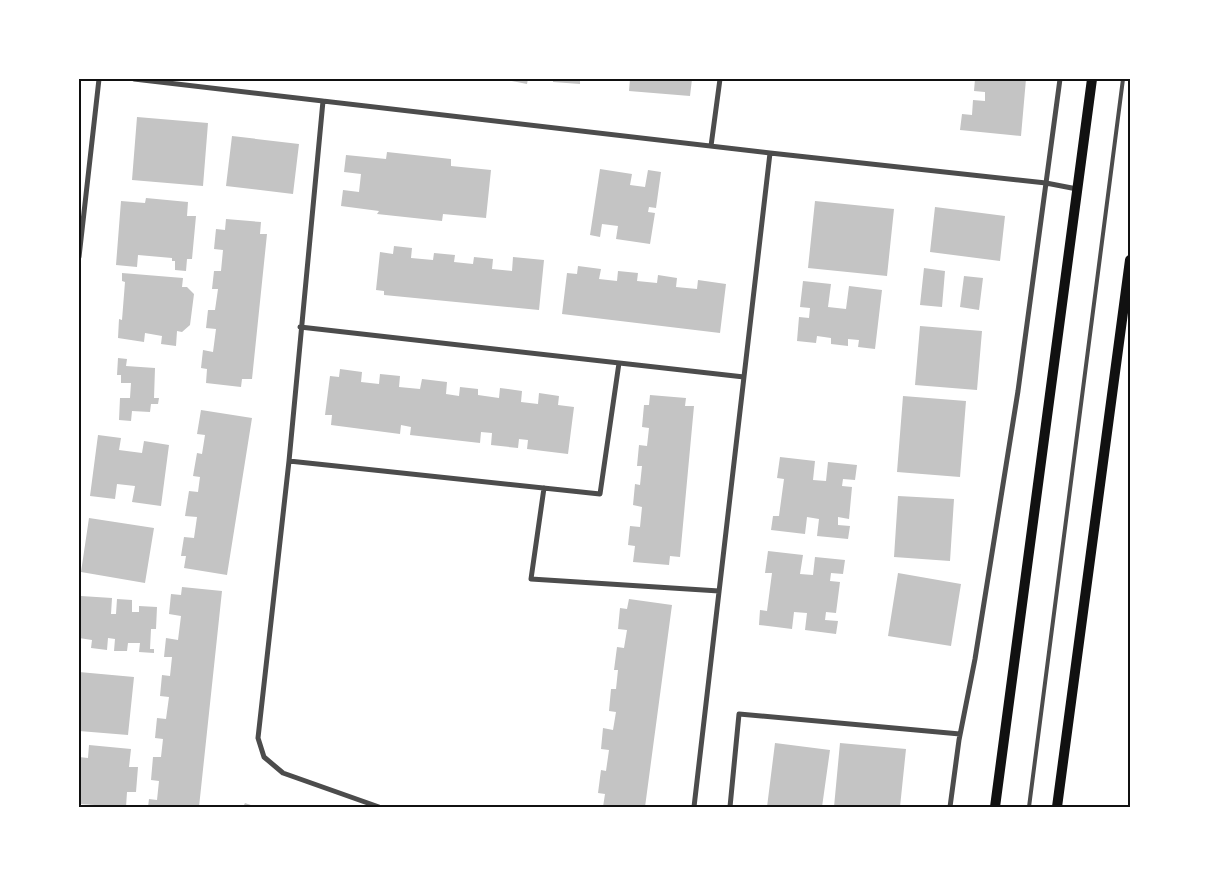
<svg xmlns="http://www.w3.org/2000/svg" width="1209" height="886" font-family="'Sofia Sans Condensed',sans-serif">
  <rect width="100%" height="100%" fill="#fff"/>
  <!-- building -->
  <path fill="#c4c4c4" d="M502,79H528L527,84Z
    M553,79H580V84L553,82Z
    M630,79H692L690,96L629,91Z
    M975,79H1026L1021,136L960,130L962,114L972,115L973,100L985,101V92L974,91Z
    M137,117L208,123L203,186L132,180Z
    M232,136L299,144L293,194L226,186Z
    M387,152L451,159V166L491,170L486,218L443,214L442,221L377,214L379,211L341,206L343,190L359,192L361,174L344,172L346,155L386,159Z
    M600,169L632,174L630,185L645,187L648,170L661,172L656,208L649,207L648,212L655,213L650,244L616,239L618,226L602,224L600,237L590,235Z
    M146,198L188,202L187,216H196L192,259H187L186,271L175,270V261H172V258L138,255L137,267L116,265L121,201L145,203Z
    M815,201L894,209L887,276L808,268Z
    M935,207L1005,216L1000,261L930,252Z
    M226,219L261,222L260,234H267L252,379H242L241,387L206,383L207,369L201,368L203,350L213,352L216,329L206,328L208,310H215L218,289H212L214,271H221L223,250L214,249L216,229L225,230Z
    M394,246L412,248L411,258L433,260L434,253L455,255L454,262L473,264L474,257L493,259L492,269L512,271L513,257L544,260L539,310L384,295V291L376,290L380,252L393,254Z
    M578,266L601,269L599,279L617,281L618,271L638,273L637,281L657,283L658,275L677,278L676,287L697,289L698,280L726,284L720,333L562,314L567,273L577,274Z
    M924,268L945,271L942,307L920,305Z
    M122,273L183,278L182,287H187L194,294L190,325L182,332L177,331L176,346L161,344L162,336L145,333L144,342L118,338L119,319L122,320L125,282L122,281Z
    M964,276L983,278L979,310L960,307Z
    M803,281L831,284L828,307L846,309L849,286L882,290L875,349L858,347L859,340L848,339V346L831,344V338L817,336L816,343L797,341L799,317L809,318L810,308L800,307Z
    M920,326L982,331L977,390L915,385Z
    M118,358L127,359L126,366L155,368L154,398H159L158,404H151L150,412L132,411L131,421L119,420L120,398H130L131,383H121V375H117Z
    M340,369L362,372L361,382L379,384L380,374L400,376L399,387L420,389L422,379L447,382L446,394L459,396L460,387L478,389V395L499,398L500,388L522,391L521,402L538,404L539,393L559,396L558,405L574,407L568,454L527,449L528,440L519,439L518,448L491,445L492,433L481,432L480,443L410,435L411,427L401,425L400,434L331,425L332,415H325L330,376L339,377Z
    M650,395L686,398L685,406H694L680,557L670,556L669,565L633,562L635,546L628,545L630,526L640,527L642,507L633,505L635,484L640,485L642,466H637L639,445L647,446L649,428L642,427L644,405H649Z
    M903,396L966,401L960,477L897,472Z
    M201,410L252,418L227,575L184,568L186,556H181L184,537L194,538L197,517L185,516L189,491L198,492L200,477L193,476L197,453L202,454L205,435L197,434Z
    M98,435L121,438L119,450L142,453L144,441L169,445L161,506L132,502L135,486L117,484L115,499L90,496Z
    M780,457L815,461L813,480L826,481L828,462L857,465L855,480L843,479L842,486L852,487L849,519L838,517V525L850,526L848,539L817,536L819,519L807,517L805,534L771,530L773,516H779L784,479L777,478Z
    M898,496L954,499L950,561L894,557Z
    M89,518L154,528L145,583L81,572Z
    M768,551L803,555L800,574L813,575L815,557L845,560L843,574L831,573L830,581L840,582L836,613L826,612L825,620L838,621L836,634L805,630L807,613L794,612L792,629L759,625L760,610L767,611L772,573H765Z
    M898,573L961,584L951,646L888,636Z
    M182,587L222,591L199,807H148L149,799L157,800L159,781L151,780L153,757H161L163,739L155,738L157,718L166,719L169,697L160,696L162,675L170,676L172,657H164L166,638L178,640L181,616L169,614L171,594L181,595Z
    M81,596L112,598L111,614H116L117,599L132,600V612H139V606L157,607L156,629H151L150,649H154V653L139,652L140,643H128L127,651H114L115,639L108,638L107,650L91,648L92,640L79,638Z
    M629,599L672,605L645,807H603L605,794L598,793L601,770L606,771L609,750L601,749L603,728L613,730L616,712L609,711L611,689H616L618,670H614L617,647L624,648L627,630L618,629L620,608L627,609Z
    M79,672L134,677L128,735L79,731Z
    M775,743L830,750L822,807H767Z
    M840,743L906,749L900,807H834Z
    M89,745L131,749L129,767H138L136,792H127L126,807L79,804V757L88,758Z
    M245,803L257,807H243Z"/>
  <g fill="none" stroke-linecap="round" stroke-linejoin="round">
    <!-- service -->
    <path stroke="#4c4c4c" stroke-width="4" d="M1029,807L1123,79"/>
    <!-- minor -->
    <path stroke="#4c4c4c" stroke-width="5" d="M134,79L770,153L1046,183L1077,189
      M323,101L289,461L258,738L264,757L283,773L379,807
      M711,146L720,79
      M79,257L99,79
      M300,327L744,377
      M289,461L600,494L619,363
      M544,488L531,579L719,591
      M694,807L770,153
      M730,807L739,714L960,734
      M950,807L959,740L975,659L1018,391L1060,79"/>
    <!-- secondary -->
    <path stroke="#111" stroke-width="10" d="M995,807L1092,79
      M1057,807L1130,260"/>
  </g>
  <!-- border -->
  <rect width="1209" height="886" fill="none" stroke="#ffffff" stroke-width="160"/>
  <rect x="80" y="80" width="1049" height="726" fill="none" stroke="#111" stroke-width="2"/>
</svg>
